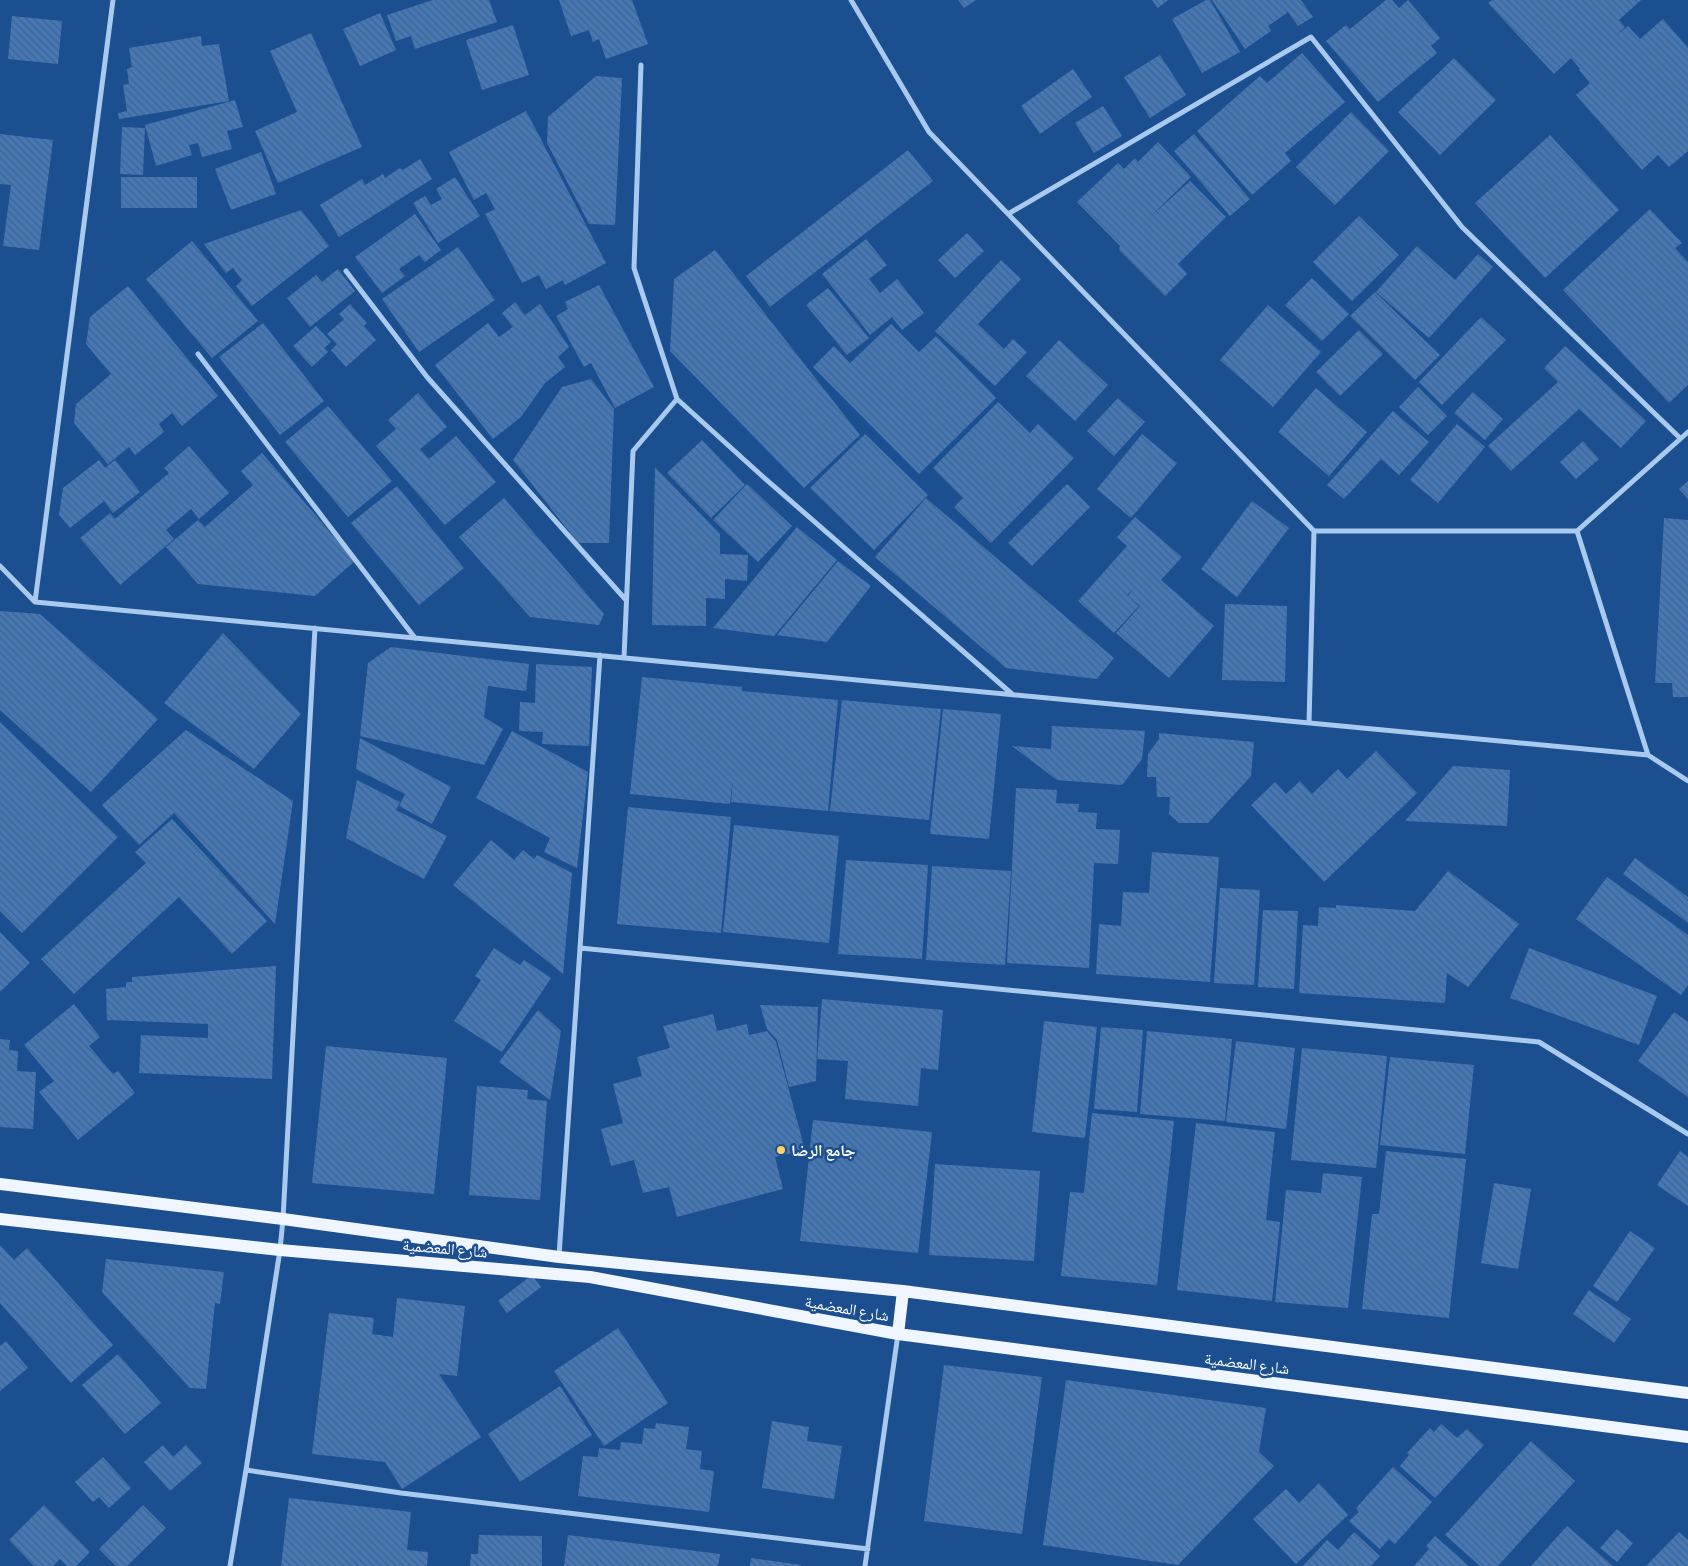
<svg xmlns="http://www.w3.org/2000/svg" width="1688" height="1566" font-family="'Sofia Sans Condensed','Noto Naskh Arabic',sans-serif">
  <defs>
    <pattern id="building-back-hatch" width="6" height="6" patternUnits="userSpaceOnUse" patternTransform="scale(1.25)"><rect width="6" height="6" fill="#4478b7"/><path d="M-1 5l2 2M0 0l6 6M5-1l2 2" fill="none" stroke="#486282"/></pattern>
  </defs>
  <rect width="100%" height="100%" fill="#1b4f8f"/>
  <!-- building -->
  <path fill="url(#building-back-hatch)" d="M433,0H489L497,22L415,49L411,36L396,41L387,15Z
    M559,0H632L648,44L606,59L599,39L593,42L589,30L571,36Z
    M958,0H976L964,8Z
    M1152,0H1168L1158,8Z
    M1206,0H1210L1240,52L1202,73L1172,19Z
    M1212,0H1301L1313,17L1298,26L1287,11V13L1268,26L1271,31L1245,49Z
    M1386,0H1392L1399,8L1408,0L1440,38L1431,46L1437,53L1378,102L1326,41L1346,25L1350,29Z
    M1492,0H1641L1619,20L1625,27L1615,36L1628,26L1640,39L1663,19L1688,48V151L1669,167L1658,155L1642,170L1576,95L1590,83L1579,70L1580,69L1571,58L1554,74L1488,3Z
    M380,13L396,50L360,66L343,29Z
    M12,16L62,21L58,64L8,59Z
    M513,25L529,75L482,90L466,40Z
    M311,33L362,147L278,183L255,131L297,112L270,51Z
    M201,36L202,46L219,44L229,101L119,119L118,113L127,111L123,85L129,84L127,69L132,67L129,48Z
    M1302,53L1345,102L1285,153L1291,161L1252,195L1197,131L1260,76L1267,83Z
    M1160,55L1186,95L1150,118L1124,77Z
    M1454,58L1496,100L1440,155L1398,112Z
    M1073,69L1092,97L1040,134L1021,106Z
    M596,76L622,78L615,225L589,224L547,143L548,117Z
    M235,100L243,127L227,131L232,149L202,157L198,143L189,145L192,155L156,166L145,125Z
    M1103,106L1122,136L1094,153L1075,123Z
    M526,111L606,263L565,285L563,280L546,289L539,275L522,283L485,214L495,209L486,193L474,200L449,152Z
    M1351,112L1389,151L1335,205L1296,167Z
    M122,127L145,128L143,175L120,174Z
    M0,134L53,140L39,250L3,246L11,185L0,184Z
    M1194,134L1250,199L1230,216L1174,151Z
    M1550,135L1619,210L1545,278L1475,203Z
    M1158,142L1191,177L1149,218L1190,181L1226,217L1178,264L1187,274L1165,296L1119,250L1120,246L1077,202L1118,163L1124,169L1135,158L1138,162Z
    M908,150L933,181L770,307L746,276Z
    M261,152L276,194L231,210L215,169Z
    M420,159L432,179L339,237L320,205L362,179L365,185L383,174L385,178L400,168L403,170Z
    M121,177H197V208H121Z
    M455,177L480,216L438,243L413,203L425,196L431,205L442,199L436,189Z
    M1650,209L1682,243L1675,248L1688,262V385L1669,403L1563,290Z
    M301,210L329,246L252,306L236,286L242,280L233,268L226,273L204,244Z
    M415,214L441,250L425,262L419,255L399,269L405,276L382,293L355,257Z
    M1359,216L1399,255L1352,301L1313,262Z
    M967,233L984,251L955,278L938,260Z
    M866,239L887,265L869,279L880,293L897,279L924,313L902,330L892,317L870,335L822,274Z
    M192,241L258,321L212,358L146,279Z
    M1417,246L1455,280L1478,254L1493,267L1429,338L1376,292Z
    M458,247L495,300L419,352L382,299Z
    M715,250L860,435L804,488L670,351L674,279Z
    M1001,260L1021,279L978,324L1004,349L1013,339L1027,352L995,386L935,331Z
    M338,269L355,291L310,327L287,298L316,275L322,282Z
    M1312,278L1349,314L1322,341L1285,305Z
    M599,285L654,387L615,408L591,363L584,367L556,316L568,309L565,302Z
    M128,286L218,396L182,426L172,413L159,424L164,432L135,455L129,447L108,464L74,423L76,404L111,374L86,344L90,317Z
    M828,288L869,338L847,355L806,305Z
    M1375,292L1440,355L1415,380L1350,316Z
    M515,302L525,315L540,304L569,347L558,357L565,367L545,383L521,417L493,439L435,365L488,323L499,337L513,327L502,313Z
    M350,304L367,323L364,326L376,340L346,367L331,350L337,344L327,334L344,319L339,314Z
    M1268,305L1321,352L1273,407L1220,360Z
    M1481,317L1506,340L1442,405L1419,382Z
    M263,323L324,401L280,435L219,357Z
    M891,324L919,352L936,336L996,398L919,474L813,367L834,346L850,363Z
    M316,326L331,342L324,348L328,352L312,367L293,346Z
    M1359,330L1383,354L1340,396L1316,372Z
    M1059,340L1108,385L1075,421L1026,376Z
    M1565,346L1646,421L1621,448L1579,409L1511,471L1488,446L1558,382L1544,368Z
    M591,379L614,409L609,543H578L513,460L562,387Z
    M1418,387L1447,416L1428,435L1399,407Z
    M1316,388L1367,432L1329,476L1278,432Z
    M1473,392L1503,419L1485,440L1454,413Z
    M418,393L447,427L420,449L429,459L456,436L496,482L445,525L376,446L396,429L388,420Z
    M1118,398L1145,422L1114,456L1087,431Z
    M998,402L1030,433L1038,424L1074,458L991,543L954,507L963,498L933,468Z
    M328,406L392,481L348,517L285,442Z
    M1393,411L1429,442L1399,475L1381,459L1344,499L1327,485Z
    M1457,424L1485,447L1438,503L1410,480Z
    M865,434L928,495L874,550L810,488Z
    M1142,434L1177,463L1131,518L1097,489Z
    M702,440L745,485L711,518L667,473Z
    M1583,441L1599,459L1576,479L1560,462Z
    M189,446L229,493L199,519L191,509L166,530L174,539L120,585L80,538L110,513L115,519L169,473L164,468Z
    M262,453L355,561L315,596L198,584L166,547L198,520L205,527L253,485L241,471Z
    M99,460L105,468L115,460L140,492L113,513L104,501L70,528L59,515L63,488Z
    M655,467L720,534V554L748,555L747,581L725,579V599L706,598V626L652,625Z
    M1688,481V499L1679,489Z
    M747,484L792,526L758,562L713,520Z
    M1067,484L1090,507L1032,566L1008,543Z
    M397,486L464,568L419,605L351,523Z
    M504,498L604,614L599,625L530,617L459,537Z
    M926,498L1114,658L1097,679L1006,668L875,557Z
    M1252,501L1289,528L1237,597L1201,569Z
    M1135,517L1182,557L1161,580L1214,626L1169,678L1116,633L1140,606L1128,596L1132,590L1127,595L1139,606L1114,633L1078,601L1127,546L1117,537Z
    M1664,518L1688,520V697H1673L1672,683H1655Z
    M797,527L837,560L774,636L713,628Z
    M838,561L871,586L827,642L777,635Z
    M1225,604L1287,606L1285,682L1222,680Z
    M0,611L40,614L158,719L91,792L0,710Z
    M223,633L301,714L254,769L164,703Z
    M391,647L529,664L526,691L488,686L484,717L503,729L484,765L360,736L368,663Z
    M536,664L592,667L589,746L542,744L543,732L519,731L520,702L535,703Z
    M642,677L742,687V691L838,700L828,811L731,802L733,777L730,804L630,794Z
    M842,700L941,709L929,820L830,811Z
    M943,709L1001,714L989,839L930,834Z
    M0,722L118,837L22,933L0,911Z
    M1052,726L1145,731L1142,759L1122,785L1057,780L1012,746L1051,749Z
    M186,730L293,801L275,924L174,813L139,845L102,805Z
    M512,731L588,772L577,868L544,852L550,838L476,798Z
    M1159,733L1254,742L1251,776L1208,823H1179L1169,814L1170,797H1157L1156,777H1147L1148,754L1159,739Z
    M360,738L451,787L432,824L399,806L405,794L356,769Z
    M1376,751L1417,793L1324,882L1251,805L1275,782L1286,794L1300,781L1312,794L1338,769L1347,779Z
    M1453,766L1510,770L1507,826L1405,821Z
    M357,780L400,802L396,810L447,836L424,879L346,838Z
    M1016,788L1057,790L1056,803L1079,804L1078,812L1097,813L1096,829L1120,830L1118,864L1094,863L1089,968L1007,963Z
    M628,807L731,817L721,933L617,924Z
    M172,819L267,921L232,954L179,897L74,994L41,959L146,863L135,852Z
    M734,825L839,836L829,943L723,932Z
    M491,840L514,860L523,850L534,859L537,855L572,873L563,974L453,885Z
    M1152,852L1219,857L1210,982L1096,974L1099,924L1121,926L1123,892L1149,893Z
    M1635,858L1688,897V923L1623,874Z
    M846,860L928,865L922,959L838,954Z
    M932,866L1011,871L1005,965L926,960Z
    M1448,871L1519,924L1468,987L1447,973L1445,1003L1299,993L1303,925L1318,926L1319,907L1336,908V905L1415,911Z
    M1607,877L1688,935V985L1681,995L1576,919Z
    M1220,888L1260,890L1254,985L1214,983Z
    M1263,910L1298,911L1294,989L1258,987Z
    M0,932L30,963L0,992Z
    M494,948L520,965L524,960L551,978L502,1052L454,1021L481,980L475,976Z
    M1529,948L1657,996L1639,1045L1510,998Z
    M276,966L272,1079L139,1073L141,1035L208,1038V1024L107,1020L106,989L126,987V982H132V977Z
    M822,999L943,1010L938,1070L921,1068L918,1106L845,1099L848,1061L817,1059Z
    M74,1004L100,1037L89,1046L113,1074L118,1071L135,1093L78,1140L39,1092L54,1081L24,1045Z
    M760,1005L818,1007L816,1081L789,1087L777,1040L767,1029Z
    M538,1010L561,1031L550,1100L499,1062Z
    M1674,1012L1688,1022V1097L1638,1061Z
    M713,1014L717,1031L747,1024L749,1035L767,1031L776,1042L805,1150L775,1157L783,1189L677,1217L669,1187L643,1193L634,1160L611,1166L601,1129L623,1123L613,1084L642,1076L637,1057L670,1048L663,1026Z
    M1044,1021L1097,1027L1085,1138L1032,1132Z
    M1101,1027L1143,1030L1137,1112L1094,1109Z
    M1147,1031L1232,1039L1225,1121L1140,1114Z
    M0,1039L10,1040L9,1050L18,1051L17,1071L36,1072L33,1129L0,1127Z
    M1236,1041L1295,1048L1286,1129L1226,1122Z
    M326,1046L447,1058L434,1194L312,1183Z
    M1302,1048L1387,1056L1376,1168L1291,1160Z
    M1390,1057L1474,1065L1465,1154L1380,1145Z
    M477,1086L528,1090L527,1099L547,1101L540,1200L469,1195Z
    M1092,1113L1174,1121L1157,1285L1061,1276L1070,1192L1084,1193Z
    M813,1120L932,1132L918,1253L800,1241Z
    M1196,1123L1275,1132L1266,1220L1280,1222L1272,1301L1177,1290Z
    M1386,1151L1466,1159L1449,1318L1362,1309L1372,1214H1379Z
    M1680,1151L1688,1157V1206L1657,1185Z
    M935,1164L1040,1171L1034,1261L929,1255Z
    M1323,1173L1362,1177L1348,1308L1275,1302L1286,1190L1321,1193Z
    M1494,1183L1531,1189L1518,1269L1481,1263Z
    M1630,1231L1655,1248L1617,1302L1593,1286Z
    M0,1245L14,1260L27,1248L113,1345L71,1383L0,1303Z
    M106,1259L224,1272L220,1304L215,1303L206,1389L190,1388L102,1292Z
    M532,1275L541,1287L507,1313L498,1301Z
    M1589,1290L1631,1319L1614,1343L1573,1314Z
    M397,1298L465,1306L457,1376L439,1374L481,1437L402,1489L385,1462L312,1454L329,1313L374,1318L372,1334L393,1337Z
    M618,1328L668,1403L604,1446L554,1371Z
    M6,1341L28,1368L0,1391V1346Z
    M118,1354L161,1403L125,1434L82,1385Z
    M944,1365L1042,1377L1022,1534L924,1521Z
    M1066,1380L1266,1408L1259,1452L1274,1466L1178,1565L1043,1545Z
    M560,1386L592,1435L520,1482L488,1434Z
    M772,1421L809,1427L807,1441L842,1446L834,1499L762,1488Z
    M656,1423L689,1427L686,1449L702,1451L700,1469L714,1471L709,1512L578,1496L583,1456L598,1457L599,1448L620,1450L621,1442L642,1444L644,1428L655,1429Z
    M1441,1424L1457,1438L1467,1429L1484,1445L1435,1498L1400,1466L1409,1455L1407,1453L1430,1428L1434,1432Z
    M1531,1441L1575,1481L1498,1566H1480L1445,1535Z
    M163,1445L173,1457L186,1445L202,1463L170,1491L144,1462Z
    M103,1457L131,1488L109,1508L99,1497L93,1502L75,1482Z
    M1393,1467L1432,1502L1395,1544L1389,1539L1380,1549L1349,1521L1359,1512L1356,1508Z
    M1319,1483L1348,1515L1296,1564L1253,1519L1286,1489L1299,1503Z
    M289,1498L411,1512L407,1550L428,1552L427,1566H281Z
    M44,1505L90,1552L76,1566H67L60,1559L53,1566H34L9,1540Z
    M143,1505L166,1528L127,1566H116L99,1549Z
    M1567,1526L1613,1566H1531Z
    M1617,1529L1633,1543L1617,1562L1600,1548Z
    M1354,1532L1380,1556L1371,1566H1303L1327,1540L1338,1550Z
    M1679,1532L1688,1540V1566H1646Z
    M479,1535L542,1536V1566H470L471,1554H478Z
    M568,1535L720,1554L718,1566H564Z
    M1435,1536L1469,1566H1414L1429,1549L1426,1546Z
    M751,1558L801,1565V1566H750Z"/>
  <g fill="none" stroke-linecap="round" stroke-linejoin="round">
    <!-- minor -->
    <path stroke="#a9c9ee" stroke-width="5" d="M851,0L929,132L1314,531
      M641,65L634,268L677,399L761,475L1012,694
      M1008,214L1311,37L1462,227L1680,438
      M346,271L427,377L626,600
      M198,354L415,638
      M1577,531L1648,755L1688,781
      M0,566L35,602L1648,755
      M35,602L113,0
      M624,658L633,451L677,399
      M1309,723L1314,531H1577L1688,432
      M580,948L1539,1042L1688,1134
      M559,1256L600,655
      M246,1470L401,1493L868,1549
      M230,1566L246,1470L280,1250L283,1219L315,628
      M865,1566L898,1334"/>
    <!-- primary -->
    <path stroke="#f0f6ff" stroke-width="12" d="M0,1184L283,1219L559,1257L903,1291L1688,1393
      M0,1219L280,1250L590,1277L898,1334L1688,1437
      M898,1334L903,1291"/>
  </g>
  <!-- markers -->
  <circle fill="#ffd166" stroke="#1b4f8f" stroke-width="2" cx="781" cy="1150" r="5"/>
  <g text-anchor="middle" stroke-width="5" stroke-linejoin="round" paint-order="stroke">
    <!-- poi labels -->
    <g font-size="16" font-weight="bold" fill="#fff" stroke="#1b4f8f" text-anchor="start">
      <text x="791" y="1156">جامع الرضا</text>
    </g>
    <!-- street labels -->
    <g font-size="16" fill="#fff" stroke="#1b4f8f">
      <text transform="translate(445 1248) rotate(5)" y="6">شارع المعضمية</text>
      <text transform="translate(847 1308) rotate(10)" y="6">شارع المعضمية</text>
      <text transform="translate(1247 1363) rotate(7)" y="6">شارع المعضمية</text>
    </g>
  </g>
</svg>
